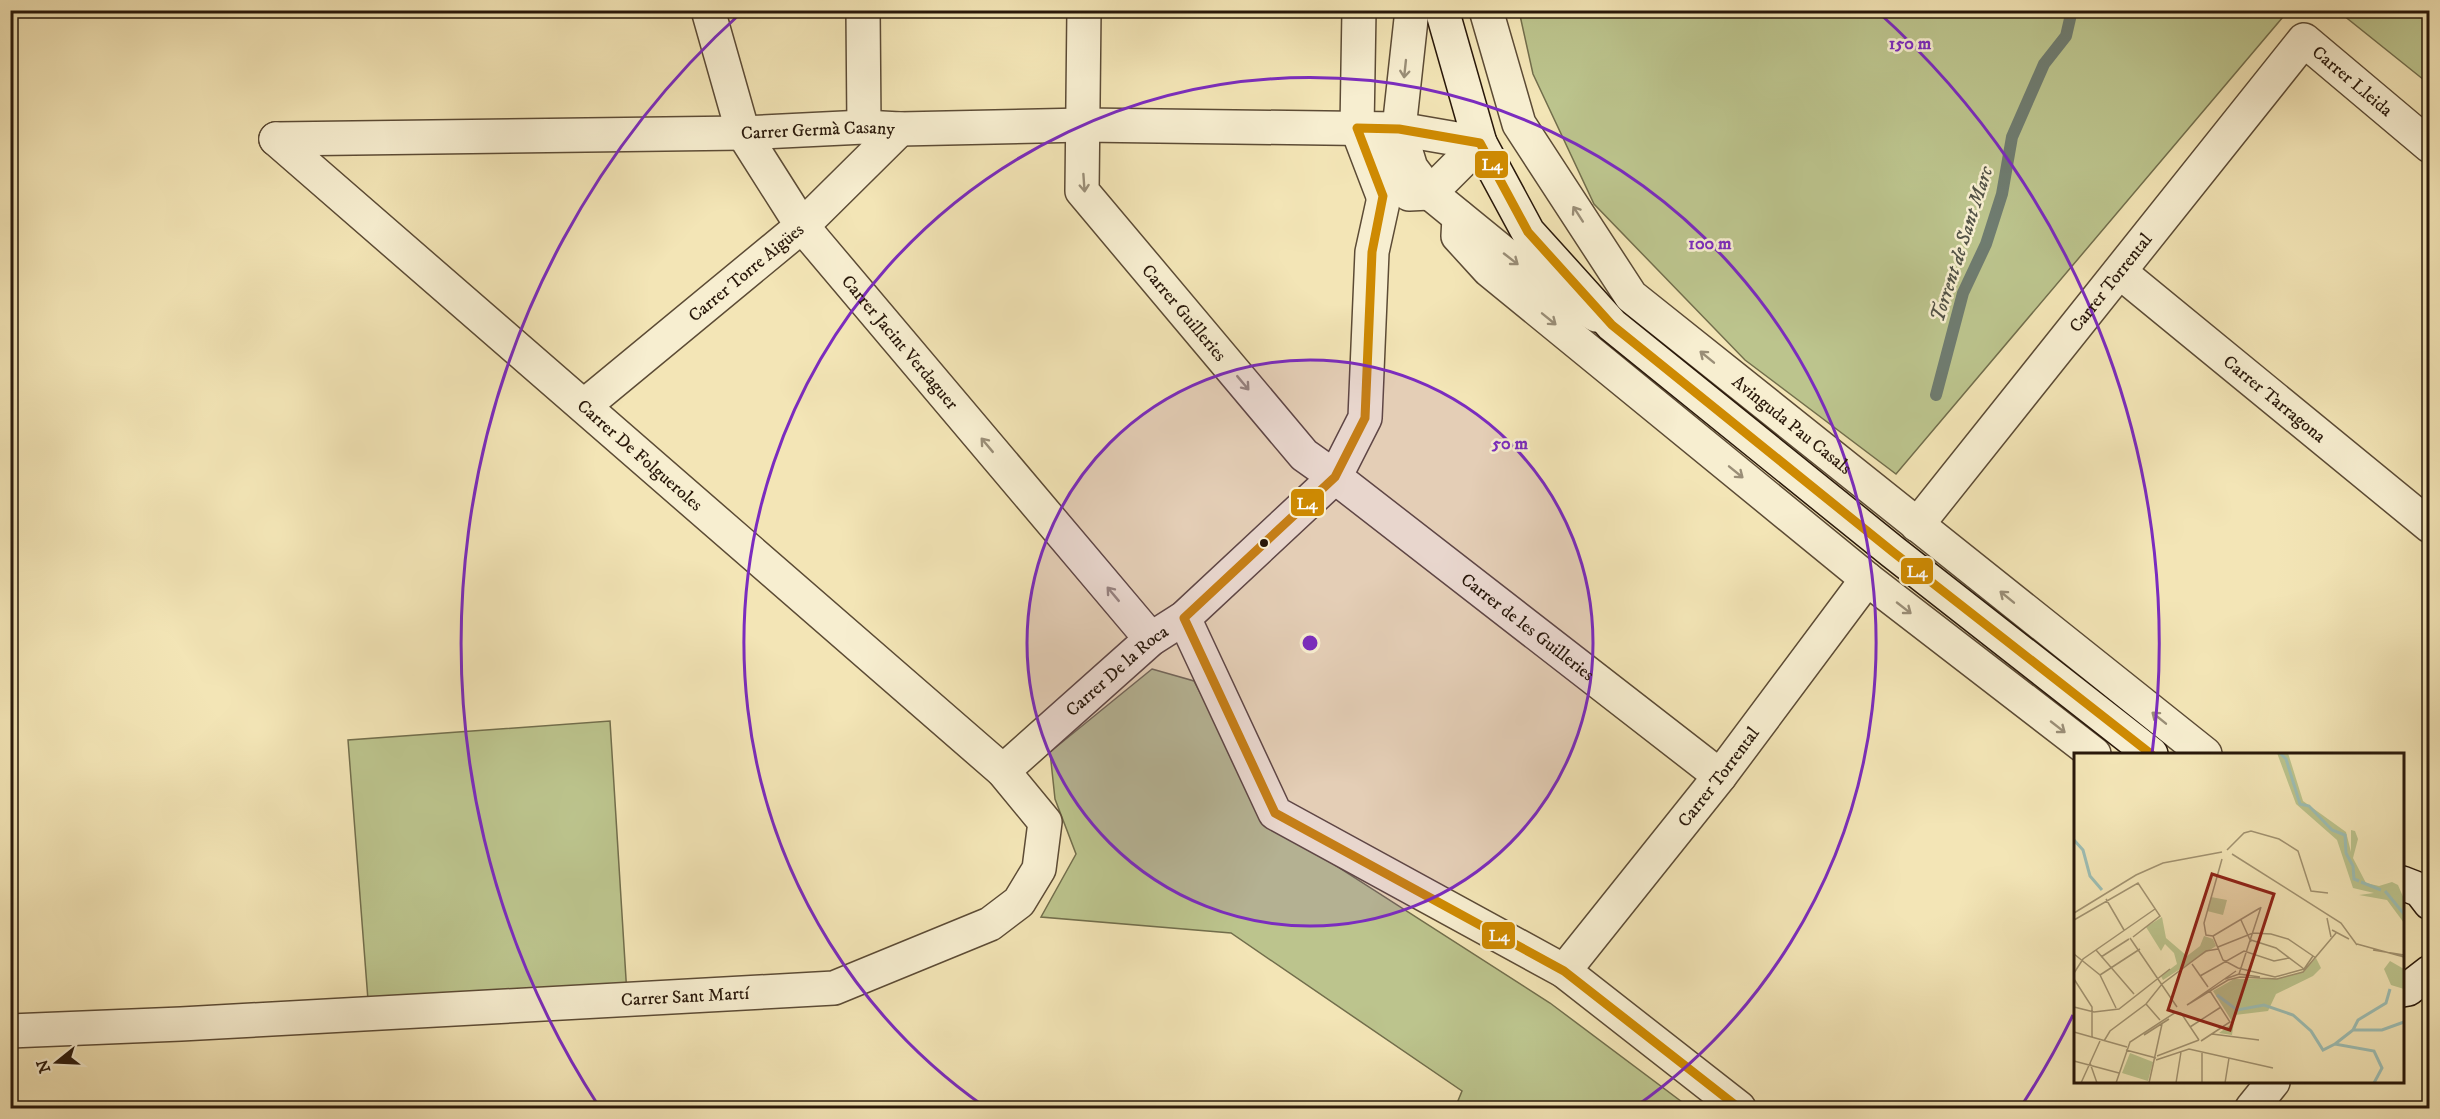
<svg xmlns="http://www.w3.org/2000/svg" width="2440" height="1119" font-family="'IM FELL DW Pica',serif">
  <rect width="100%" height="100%" fill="#f3e5b6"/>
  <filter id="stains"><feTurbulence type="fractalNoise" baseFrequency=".00333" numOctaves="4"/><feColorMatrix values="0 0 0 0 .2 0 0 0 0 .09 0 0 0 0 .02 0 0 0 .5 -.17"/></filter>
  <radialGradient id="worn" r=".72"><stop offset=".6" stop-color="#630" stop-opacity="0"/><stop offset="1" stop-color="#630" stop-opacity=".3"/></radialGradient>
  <!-- green -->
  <path fill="#bcc48d" stroke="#726e4c" stroke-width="1.5" d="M1519,11V10L2288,11L1896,474L1745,360L1594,204L1533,74Z
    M2338,11H2429V84Z
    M1152,669L1194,681L1268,822L1550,1003L1690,1108H1455L1462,1091L1231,933L1041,917L1076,854L1055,799L1050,752Z
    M610,721L627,995L369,1013L348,740Z"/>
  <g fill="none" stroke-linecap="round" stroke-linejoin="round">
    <!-- stream -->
    <path stroke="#6f7c70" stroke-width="12" d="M1936,395L1963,293L1986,244L2002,194L2012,137L2044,64L2066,36L2072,10"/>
    <!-- street casing -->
    <g stroke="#5c4b35" stroke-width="36">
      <g id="street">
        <path id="s1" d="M708,10L743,133L802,226L1151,639"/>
        <path d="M863,10L864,127"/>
        <path id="s2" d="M1084,10L1082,191L1304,455L1335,477L1720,776"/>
        <path d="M1359,10L1357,128L1383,196"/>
        <path d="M1412,10L1399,129L1411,168L1430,193L1517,264L1596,315"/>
        <path id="s3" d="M1486,10L1519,124L1631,296L2205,754"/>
        <path id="s4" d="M276,139L743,133L864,127L900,129L1084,125L1399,129L1480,143"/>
        <path d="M1409,194L1430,193L1480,143"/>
        <path d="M1459,217L1458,236L1489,270L1867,579L2094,754"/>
        <path id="s5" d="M2120,272L2430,526"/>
        <path id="s6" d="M584,406L802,226L900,129"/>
        <path id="s7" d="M1917,525L2304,40L2430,146"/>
        <path d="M1184,618L1275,813L1564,971L1739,1108"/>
        <path id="s8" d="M1003,771L1151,639L1184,618L1335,477L1365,418L1372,252L1399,129"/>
        <path id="s9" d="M1564,971L1720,776L1867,579"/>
        <path id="s10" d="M10,1031L181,1024L834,988L990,924L1019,902L1039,869L1045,822L1003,771L276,139"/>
        <path d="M2252,1108L2273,1082"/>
      </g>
    </g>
    <!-- secondary casing -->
    <g stroke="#29180a" stroke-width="36">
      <path id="secondary" d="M1442,10L1480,143L1528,232L1612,325L1893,552L2151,754
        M2402,883L2420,890L2430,903
        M2402,990L2408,989L2430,972"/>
    </g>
    <!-- street -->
    <use href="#street" stroke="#f7eed0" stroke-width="33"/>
    <!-- secondary -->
    <use href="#secondary" stroke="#f7eed0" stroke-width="33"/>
    <!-- bus-1 casing -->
    <g stroke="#f7eed0" stroke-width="14">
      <path id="bus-1" d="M1739,1108L1564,971L1275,813L1184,618L1335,477L1365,418L1372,252L1383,196L1357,128L1399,129L1480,143L1528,232L1612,325L1893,552L2151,754"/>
    </g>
    <!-- bus-1 -->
    <use href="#bus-1" stroke="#ce8a02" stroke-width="9"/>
  </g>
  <!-- one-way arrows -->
  <defs><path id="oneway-shaft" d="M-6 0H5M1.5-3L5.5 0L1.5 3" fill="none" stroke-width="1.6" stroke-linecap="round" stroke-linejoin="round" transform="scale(1.5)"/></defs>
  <g stroke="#9a8e77">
    <use href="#oneway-shaft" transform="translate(1405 69) rotate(96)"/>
    <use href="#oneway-shaft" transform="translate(1084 183) rotate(86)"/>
    <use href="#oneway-shaft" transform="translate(1578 214) rotate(-123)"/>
    <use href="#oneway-shaft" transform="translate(1511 259) rotate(38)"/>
    <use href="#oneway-shaft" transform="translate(1549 319) rotate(39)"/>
    <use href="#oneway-shaft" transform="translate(1707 357) rotate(-141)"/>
    <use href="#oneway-shaft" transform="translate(1243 383) rotate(50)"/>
    <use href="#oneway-shaft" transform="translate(987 445) rotate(-130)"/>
    <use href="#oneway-shaft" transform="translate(1736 472) rotate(39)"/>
    <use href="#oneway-shaft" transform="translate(1113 594) rotate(-130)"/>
    <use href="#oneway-shaft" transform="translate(2007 597) rotate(-141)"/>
    <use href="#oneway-shaft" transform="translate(1904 608) rotate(38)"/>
    <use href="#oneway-shaft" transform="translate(2159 718) rotate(-141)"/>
    <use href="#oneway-shaft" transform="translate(2058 727) rotate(38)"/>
  </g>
  <!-- distance rings -->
  <circle cx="1310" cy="643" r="283" fill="#7b2cbf" fill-opacity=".12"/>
  <g fill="none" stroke="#7b2cbf" stroke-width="3">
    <circle cx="1310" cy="643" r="283"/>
    <path d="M985 1107A566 566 0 1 1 1635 1107"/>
    <path d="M2073 1015A849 849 0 0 1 2022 1105M598 1105A849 849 0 0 1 742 12M1878 12A849 849 0 0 1 2152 754"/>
  </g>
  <!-- markers -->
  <circle fill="#29180a" stroke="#f7eed0" stroke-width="2" cx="1264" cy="543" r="5"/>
  <g text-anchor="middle" stroke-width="5" stroke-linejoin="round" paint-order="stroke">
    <!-- street labels -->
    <g font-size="18" fill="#29180a" stroke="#f7eed0">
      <text dy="6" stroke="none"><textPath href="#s7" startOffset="684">Carrer Lleida</textPath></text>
      <text dy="6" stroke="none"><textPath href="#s4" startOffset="542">Carrer Germà Casany</textPath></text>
      <text dy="6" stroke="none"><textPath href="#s6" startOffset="210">Carrer Torre Aigües</textPath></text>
      <text dy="6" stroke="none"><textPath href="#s7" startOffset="310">Carrer Torrental</textPath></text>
      <text dy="6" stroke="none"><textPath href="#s2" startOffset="340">Carrer Guilleries</textPath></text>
      <text dy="6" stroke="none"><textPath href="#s1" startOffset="390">Carrer Jacint Verdaguer</textPath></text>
      <text dy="6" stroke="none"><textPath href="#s5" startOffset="200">Carrer Tarragona</textPath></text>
      <text dy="6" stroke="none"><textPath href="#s3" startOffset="530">Avinguda Pau Casals</textPath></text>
      <text transform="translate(640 455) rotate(41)" y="6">Carrer De Folgueroles</text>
      <text dy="6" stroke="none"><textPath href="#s2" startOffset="808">Carrer de les Guilleries</textPath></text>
      <text dy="6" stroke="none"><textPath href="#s8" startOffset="152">Carrer De la Roca</textPath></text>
      <text dy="6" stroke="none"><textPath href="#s9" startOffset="248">Carrer Torrental</textPath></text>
      <text dy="6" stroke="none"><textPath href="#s10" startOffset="676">Carrer Sant Martí</textPath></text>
    </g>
    <!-- water labels -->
    <g font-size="20" font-style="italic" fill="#525246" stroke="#f7eed0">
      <text transform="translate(1961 244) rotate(-72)" y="7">Torrent de Sant Marc</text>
    </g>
  </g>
  <!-- overview -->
  <g transform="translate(2074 753)">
    <rect width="330" height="330" fill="#f3e5b6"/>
    <path d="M203,0H214L229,48L272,79L277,99V77L281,78L284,86L279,105L292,130L305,133L318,129L324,132L330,146V170L313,147L285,142L300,140L279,135L263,87L222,51ZM137,144L153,147L149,162L133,158ZM88,164L92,185L113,203L126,193L130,183L139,186L142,193L89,227L87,223L103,211L100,200L91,191L87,198L72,174ZM242,205L247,215L239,223L202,241L194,258L161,262L158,282L145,280L159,270L139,238L160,226H203L229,219ZM316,208L330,216V236L317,232L310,216ZM56,300L79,309L74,328L48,320Z" fill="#bcc48d"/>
    <path fill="none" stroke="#9dbeb4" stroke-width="3" d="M206,0L212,6L226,51L235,53L258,77L271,82L272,100L279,113L280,126L285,128M0,87L9,97L16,123L28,137M287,129L307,137M311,138L330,161M143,242L163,257L190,252L219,262L237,278L249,297L261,291L300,298L308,315L300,330M279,277H308L330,269M261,291L279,277L284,267L312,250L316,236"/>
    <path fill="none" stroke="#a29371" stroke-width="1.5" d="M153,97L170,80L177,78L205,86L224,98L237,138L254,140M158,101L267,170L283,192M32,146L50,177M0,160L62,122L89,110L148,99M253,165L257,184M0,167L64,130L86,163L59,184M167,167L177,189M258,177L275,186M139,183L132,182L130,170L148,106M139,183L186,155M139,183L149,207L164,215M56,185L103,254M177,187L202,195L230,216M283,191L330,204M144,194L179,180L197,181L214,186L242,205M22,197L60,241M299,197L330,202M0,201L26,222L42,255M27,204L55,186M118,211L134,234M164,215L201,224L230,216L239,203M0,220L9,206L81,156M165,221L187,154M26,222L66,196M126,223L170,198L200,208L215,205M0,226L18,254V284M151,226L165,221L186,224M72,251L86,267M113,252L154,227L166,224L203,226L229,219L262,180M113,252L162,218M0,254L20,259L45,256L96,216M107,260L125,287M116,274L147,254M0,279L53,294M138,281L185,287M70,282L95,266M30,288L36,278L72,251L88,231L132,198L144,196M127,288L156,269L136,238M52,297L82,305M128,299V330M83,303L125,287M82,307L115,296L199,315M0,308L45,320M16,310L23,330M7,330L26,288M42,330L56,289L102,259L107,260M75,330L88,271M102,330L107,299M151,330L155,305"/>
    <path fill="#8f2418" fill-opacity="0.15" stroke="#8f2418" stroke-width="3" d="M138,121L200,141L156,277L94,257Z"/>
    <rect width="330" height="330" fill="none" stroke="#29180a" stroke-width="3"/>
  </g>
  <circle cx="1310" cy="643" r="9" fill="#7b2cbf" stroke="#f7eed0" stroke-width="3"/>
  <g font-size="18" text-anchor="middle" font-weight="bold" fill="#7b2cbf" stroke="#f7eed0" stroke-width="5" stroke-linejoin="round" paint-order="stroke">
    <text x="1910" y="49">150 m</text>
    <text x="1710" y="249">100 m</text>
    <text x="1510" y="449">50 m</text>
  </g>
  <g stroke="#f7eed0" stroke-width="2">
    <rect x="1474" y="150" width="35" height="29" rx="6" fill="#ce8a02"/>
    <rect x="1290" y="488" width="35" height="29" rx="6" fill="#ce8a02"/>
    <rect x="1900" y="557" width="34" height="28" rx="6" fill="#ce8a02"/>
    <rect x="1481" y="921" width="35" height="29" rx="6" fill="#ce8a02"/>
  </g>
  <g font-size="16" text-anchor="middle" font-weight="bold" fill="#fff">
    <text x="1492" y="170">L4</text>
    <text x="1307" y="509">L4</text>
    <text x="1917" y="577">L4</text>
    <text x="1499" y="941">L4</text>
  </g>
  <!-- margin -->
  <rect width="2440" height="1119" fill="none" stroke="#f3e5b6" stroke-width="36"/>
  <rect x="12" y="12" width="2416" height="1095" fill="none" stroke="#29180a" stroke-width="3"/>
  <rect x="18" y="18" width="2404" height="1083" fill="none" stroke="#29180a" stroke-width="1.5"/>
  <!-- north arrow -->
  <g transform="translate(57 1062) rotate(252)" stroke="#f7eed0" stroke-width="4.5" paint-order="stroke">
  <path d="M0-4.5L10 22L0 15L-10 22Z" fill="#29180a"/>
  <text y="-9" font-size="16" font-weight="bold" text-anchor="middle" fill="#29180a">N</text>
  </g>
  <rect width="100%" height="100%" filter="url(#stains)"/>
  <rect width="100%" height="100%" fill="url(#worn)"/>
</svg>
